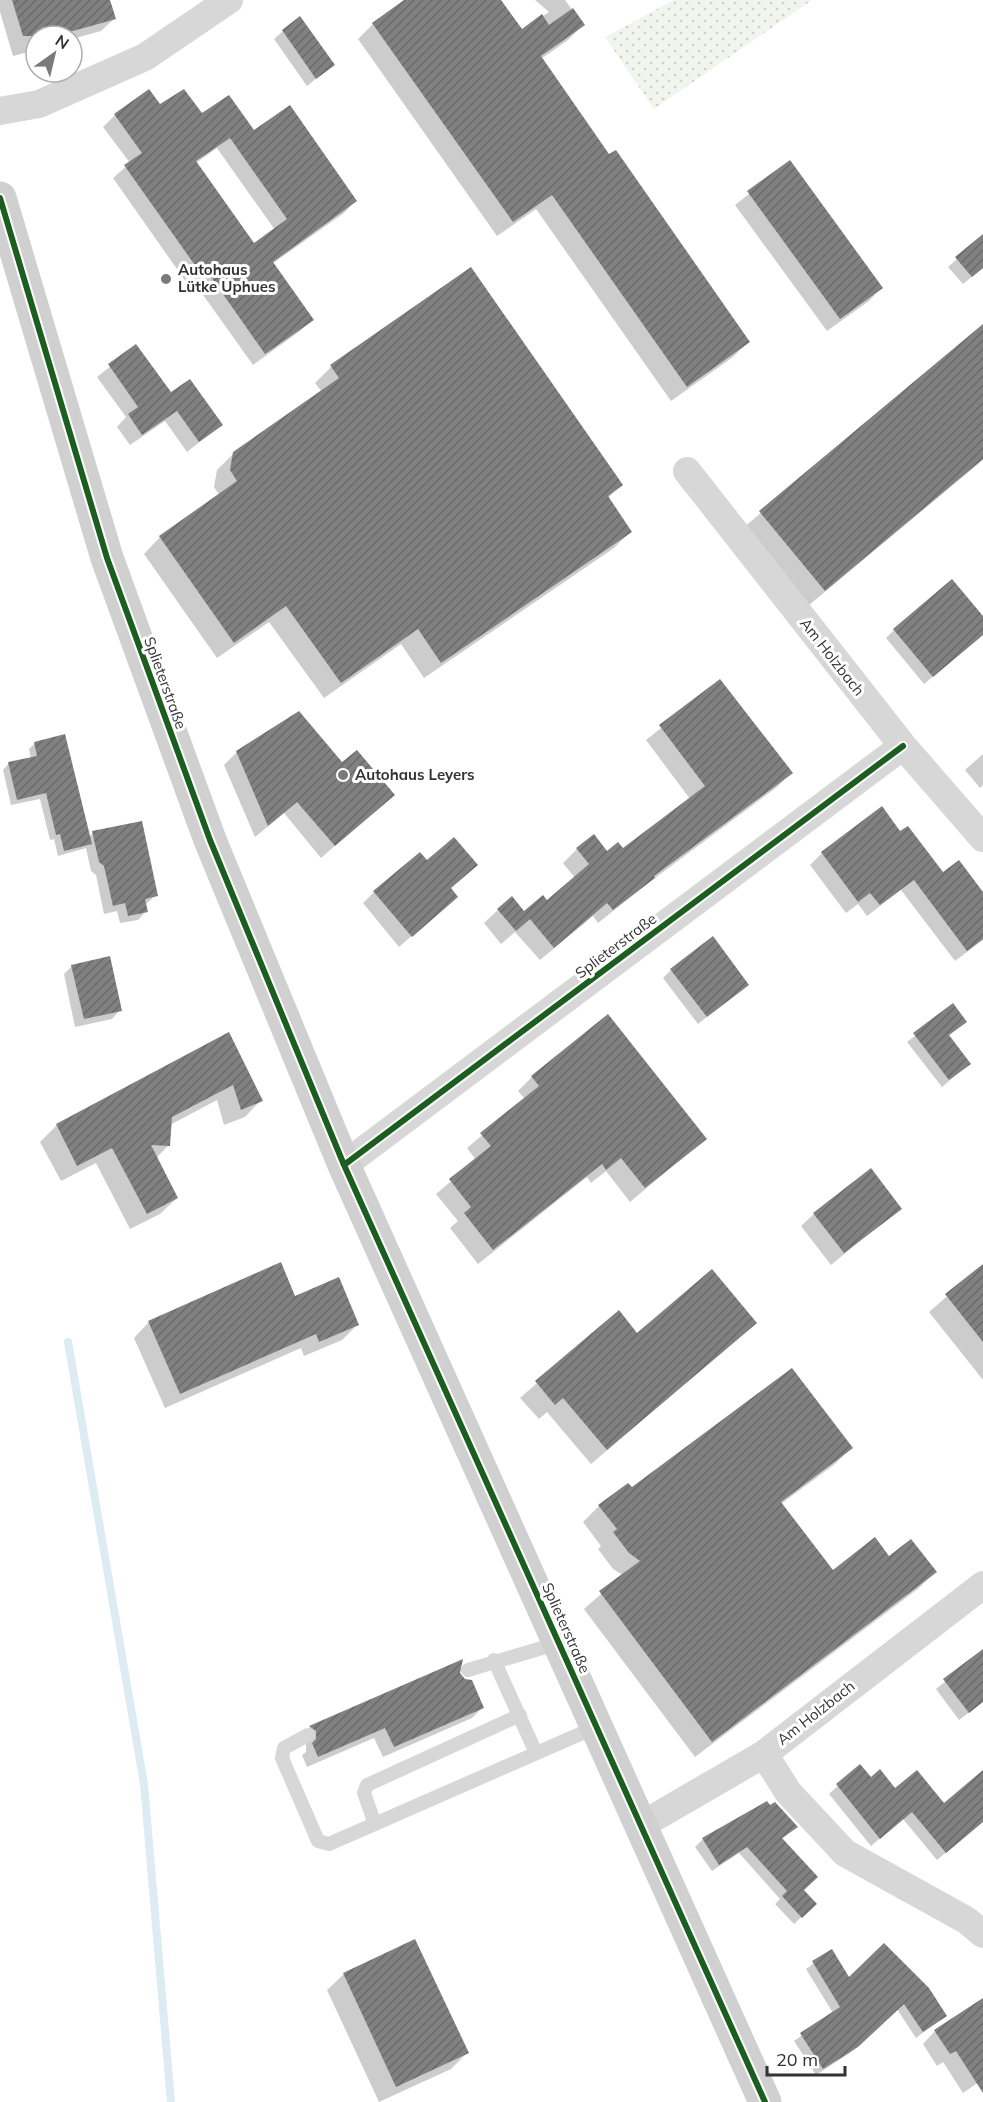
<svg xmlns="http://www.w3.org/2000/svg" width="983" height="2102" font-family="Mulish,sans-serif">
  <defs>
    <pattern id="grass-dots" width="8" height="8" patternUnits="userSpaceOnUse" patternTransform="scale(1.5)"><rect width="8" height="8" fill="#f1f5ed"/><path d="M2 2h.1M6 6h.1" fill="none" stroke="#cfd2cc" stroke-width="1.8" stroke-linecap="round"/></pattern>
    <pattern id="building-hatch" width="6" height="6" patternUnits="userSpaceOnUse" patternTransform="scale(1.5)"><rect width="6" height="6" fill="#818181"/><path d="M-1 1l2-2M0 6l6-6M5 7l2-2" fill="none" stroke="#6a6a6a"/></pattern>
  </defs>
  <rect width="100%" height="100%" fill="#fff"/>
  <!-- grass -->
  <path fill="url(#grass-dots)" d="M674,0H812L654,109L605,37Z"/>
  <!-- shadow -->
  <path fill="#0003" fill-rule="evenodd" d="M0,0H109L114,19L101,31L72,39V36H36V50L13,56L0,12Z
    M407,0H500L521,31L549,12L535,0H565L583,25L568,40L541,59L609,156L748,342L733,357L671,401L536,209L497,236L358,39L373,24Z
    M283,31L333,65L307,86L274,39Z
    M159,106L202,116L254,132L355,201L344,213L272,264L312,319L300,331L253,365L196,285L191,289L113,178L130,163L103,127L115,115ZM217,148L275,230L253,245L196,163Z
    M789,162L881,288L869,301L827,331L735,205Z
    M983,236V268L963,284L948,267Z
    M471,269L621,485L608,498L630,532L614,548L424,678L401,644L324,698L269,622L217,658L144,554L160,537L220,496L214,487L217,470L234,453L322,392L315,383L331,367Z
    M981,327L983,460L808,606L743,528Z
    M136,346L170,395L221,425L187,452L165,421L130,445L117,427L126,417L97,377Z
    M983,619V635L924,684L886,638L894,630Z
    M720,681L791,773L777,787L651,881L598,923L593,916L540,960L515,932L501,944L484,923L498,910L524,913L547,902L575,878L563,863L577,849L606,853L622,850L690,799L646,740Z
    M35,743L89,837L93,833L156,895L145,905L146,911L138,920L120,923L117,911L104,914L96,875L91,871L86,848L58,856L54,839L50,840L40,799L11,805L3,770L9,763L31,759L29,749Z
    M237,752L342,764L393,795L321,858L284,813L255,837L224,765Z
    M983,754V785L980,788L965,770Z
    M900,833L943,874L983,895V940L955,961L901,890L867,916L858,904L846,913L810,865L822,853Z
    M427,863L476,865L449,889L456,897L399,947L363,903L374,892Z
    M72,966L120,1010L112,1019L75,1027L64,974Z
    M671,970L747,985L698,1024L663,978Z
    M953,1006L965,1022L948,1036L969,1064L942,1087L907,1042Z
    M228,1034L261,1100L245,1117L224,1125L217,1100L170,1125L169,1145L156,1158L177,1198L160,1214L130,1229L96,1163L61,1181L40,1142L57,1125Z
    M532,1077L705,1139L630,1202L606,1171L591,1183L587,1177L478,1264L450,1228L458,1221L436,1194L476,1160L467,1148L525,1099L518,1091Z
    M900,1208L831,1265L801,1226L814,1214Z
    M280,1264L294,1298L357,1325L342,1340L304,1356L301,1348L165,1408L134,1338L148,1323Z
    M983,1265V1380L929,1312Z
    M618,1312L637,1335L739,1338L591,1464L547,1412L539,1419L520,1398Z
    M851,1448L835,1464L781,1504L832,1572L889,1558L935,1572L919,1588L695,1757L584,1609L623,1575L613,1569L598,1549L601,1546L583,1522L599,1506L632,1489Z
    M983,1651V1702L959,1720L936,1689Z
    M461,1661L458,1674L483,1707L472,1718L383,1757L374,1738L307,1767L302,1755L306,1752V1742L300,1738L310,1727Z
    M860,1766L870,1779L895,1790L944,1805L983,1772V1821L937,1860L903,1819L871,1846L829,1794Z
    M767,1803L796,1827L781,1840L802,1890L815,1904L794,1924L775,1904L780,1899L739,1853L712,1871L695,1847L702,1840Z
    M831,1951L849,1979L945,2016L916,2038L897,2009L850,2053L816,2075L794,2041L833,2013L806,1969Z
    M344,1974L467,2053L451,2069L379,2102L327,1990Z
    M983,2007V2079L963,2093L943,2062L937,2066L923,2044L935,2031Z"/>
  <g fill="none" stroke-linecap="round" stroke-linejoin="round">
    <!-- stream -->
    <path stroke="#ddebf3" stroke-width="8" d="M68,1342L144,1784L171,2102"/>
  </g>
  <!-- building -->
  <path fill="url(#building-hatch)" fill-rule="evenodd" d="M12,0H110L116,19L55,36H23Z
    M404,0H501L522,29L542,14L549,25L573,8L585,25L541,56L609,154L616,150L750,342L687,387L552,195L513,222L372,23Z
    M300,16L335,65L316,79L282,30Z
    M149,89L160,104L184,89L202,113L229,95L254,130L290,105L357,201L273,262L314,320L265,354L209,274L204,278L124,165L142,153L114,114ZM230,138L287,219L254,243L196,161Z
    M790,160L883,288L840,319L747,191Z
    M983,234V268L972,277L955,257Z
    M471,267L623,485L608,496L632,532L441,663L418,629L341,683L286,606L234,643L159,536L237,481L230,470L233,452L339,378L330,365Z
    M983,324V459L825,591L759,511Z
    M136,344L171,392L190,379L223,425L199,442L177,411L142,435L128,414L138,407L108,364Z
    M952,579L983,616V635L933,677L893,629Z
    M720,679L793,773L654,876L655,878L613,910L607,903L554,948L530,919L516,931L497,909L512,896L524,911L543,895L547,900L589,864L576,848L594,834L607,851L618,842L623,848L705,786L659,725Z
    M299,711L342,762L357,750L395,795L335,846L297,802L268,826L236,751Z
    M65,734L92,844L64,851L60,834L56,835L46,793L17,800L8,762L37,756L34,742Z
    M882,806L900,831L908,826L943,872L959,860L983,892V939L967,951L914,880L880,905L870,893L858,902L821,852Z
    M142,821L158,896L145,899L148,912L128,916L125,903L113,906L104,866L99,862L92,831Z
    M454,837L478,865L451,888L458,897L412,937L373,891L420,852L427,860Z
    M713,936L749,985L707,1017L670,969Z
    M110,956L122,1011L84,1019L71,965Z
    M953,1003L967,1022L949,1035L971,1064L949,1080L913,1033Z
    M608,1014L707,1139L645,1188L621,1158L606,1170L602,1164L493,1250L464,1213L471,1207L449,1179L491,1146L480,1133L539,1086L531,1076Z
    M229,1032L263,1101L241,1110L233,1085L172,1117L170,1146L151,1145L178,1198L147,1214L112,1148L77,1166L56,1124Z
    M871,1168L902,1209L844,1253L813,1213Z
    M281,1262L295,1296L339,1277L359,1325L319,1342L316,1334L180,1394L148,1321Z
    M983,1264V1342L945,1294Z
    M712,1269L757,1323L607,1450L563,1398L555,1405L535,1381L619,1310L637,1333Z
    M792,1368L853,1448L781,1502L833,1570L875,1537L889,1556L911,1539L937,1572L712,1742L599,1591L640,1561L629,1553L613,1532L617,1529L598,1505L628,1483L632,1487Z
    M983,1649V1702L969,1713L943,1679Z
    M463,1659L460,1673L465,1679L472,1680L484,1708L394,1747L385,1728L318,1757L312,1743L316,1739V1731L309,1726Z
    M860,1764L871,1777L880,1769L895,1788L917,1770L944,1803L983,1770V1822L946,1853L912,1812L880,1839L836,1784Z
    M767,1801L770,1805L775,1802L798,1827L782,1838L818,1877L804,1890L817,1904L802,1918L782,1896L787,1891L747,1847L719,1865L702,1838Z
    M415,1939L469,2053L396,2087L343,1973Z
    M884,1943L929,1988L947,2016L923,2032L904,2004L858,2047L823,2069L800,2033L840,2007L812,1961L832,1949L849,1977Z
    M983,1998V2093L956,2051L950,2054L934,2030Z"/>
  <g fill="none" stroke-linecap="round" stroke-linejoin="round">
    <!-- lane -->
    <path stroke="#d7d7d7" stroke-width="14" d="M494,1660L536,1753
      M468,1670L559,1643
      M308,1735L284,1748L282,1758L318,1841L329,1844L596,1727
      M375,1824L364,1793L367,1785L520,1715"/>
    <!-- street -->
    <path stroke="#d7d7d7" stroke-width="28" d="M0,111L39,104L145,57L229,0
      M687,471L903,746L983,838
      M344,1165L903,746
      M764,1754L788,1792L845,1853L966,1920L983,1934
      M640,1826L764,1754L983,1585"/>
    <!-- secondary -->
    <path stroke="#d0d0d0" stroke-width="33" d="M0,198L107,558L210,840L344,1165L765,2102"/>
    <!-- cycleway casing -->
    <g stroke="#fff" stroke-width="10">
      <path id="cycleway" d="M0,198L107,558L210,840L344,1165L765,2102
        M344,1165L903,746"/>
    </g>
    <!-- cycleway -->
    <use href="#cycleway" stroke="#1b5e20" stroke-width="6"/>
  </g>
  <!-- markers -->
  <g fill="#7a7a7a" stroke="#fff" stroke-width="2">
    <circle cx="166" cy="279" r="6"/>
    <circle cx="343" cy="775" r="6"/>
  </g>
  <g text-anchor="middle" stroke-width="6" stroke-linejoin="round" paint-order="stroke">
    <!-- poi labels -->
    <g font-size="15" font-weight="bold" fill="#333" stroke="#fff" text-anchor="start">
      <text x="178" y="275">Autohaus<tspan x="178" dy="17">Lütke Uphues</tspan></text>
      <text x="355" y="780">Autohaus Leyers</text>
    </g>
    <!-- street labels -->
    <g font-size="15" fill="#333" stroke="#fff">
      <text transform="translate(832 657) rotate(52)" y="5">Am Holzbach</text>
      <text transform="translate(165 683) rotate(70)" y="5">Splieterstraße</text>
      <text transform="translate(616 946) rotate(-37)" y="5">Splieterstraße</text>
      <text transform="translate(566 1628) rotate(66)" y="5">Splieterstraße</text>
      <text transform="translate(816 1713) rotate(-38)" y="5">Am Holzbach</text>
    </g>
  </g>
  <!-- north arrow -->
  <g transform="translate(54 54) rotate(34)"><circle r="28" fill="#ffffff" stroke="#adadad" stroke-width="1.5"/>
  <path d="M0-4.5L10 22L0 15L-10 22Z" fill="#7a7a7a"/>
  <text y="-9" font-size="16" font-weight="bold" text-anchor="middle" fill="#333333">N</text>
  </g>
  <!-- scale -->
  <path d="M767 2066v9h78v-9" fill="none" stroke="#333333" stroke-width="3"/>
  <text x="776" y="2066" font-size="18" fill="#333333" stroke="#ffffff" stroke-width="4.5" paint-order="stroke">20 m</text>
</svg>
